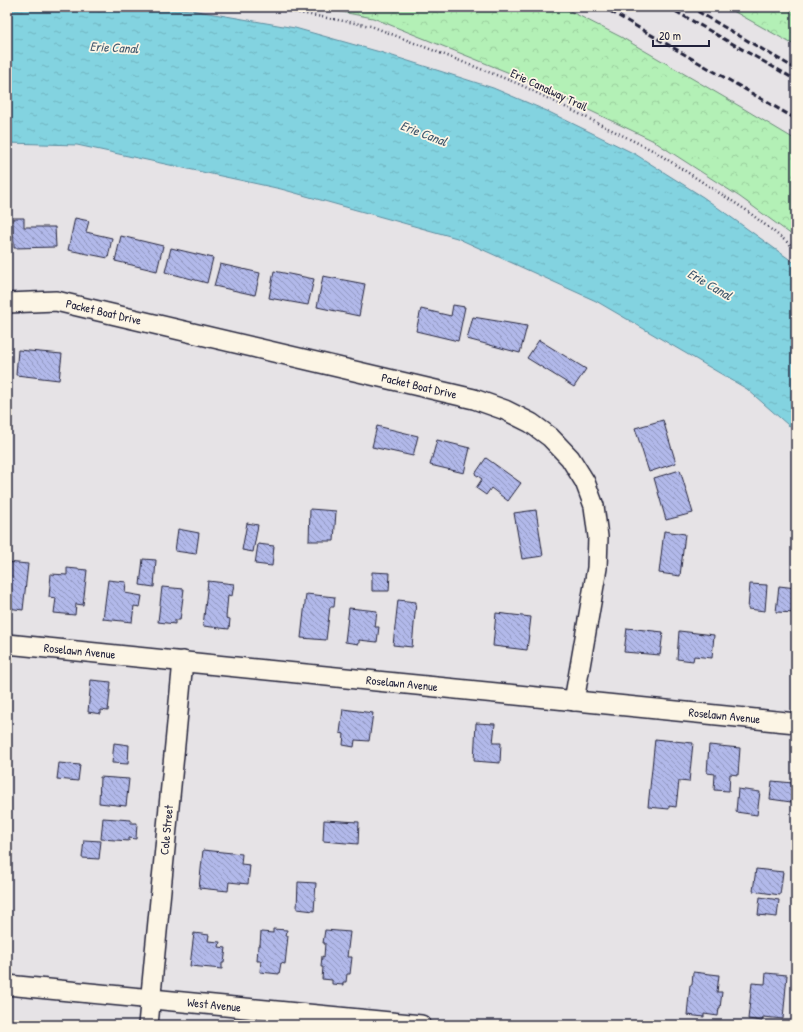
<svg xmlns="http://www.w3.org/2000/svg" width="803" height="1032" font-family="'Patrick Hand',sans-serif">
  <defs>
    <pattern id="forest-crowns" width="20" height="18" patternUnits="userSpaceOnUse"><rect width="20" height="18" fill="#b3f0b6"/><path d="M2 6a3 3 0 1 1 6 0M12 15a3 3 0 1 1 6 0" fill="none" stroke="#9ace9d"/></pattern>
    <pattern id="water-ripples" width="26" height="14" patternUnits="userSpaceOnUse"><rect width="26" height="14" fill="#83d3e0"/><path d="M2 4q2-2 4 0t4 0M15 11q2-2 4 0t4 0" fill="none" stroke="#71b5c1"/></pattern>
    <pattern id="building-back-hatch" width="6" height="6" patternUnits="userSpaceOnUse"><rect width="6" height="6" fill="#b2b9ea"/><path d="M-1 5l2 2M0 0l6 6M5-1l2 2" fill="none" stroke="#9096bf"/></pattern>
  </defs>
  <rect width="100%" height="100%" fill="#e6e3e6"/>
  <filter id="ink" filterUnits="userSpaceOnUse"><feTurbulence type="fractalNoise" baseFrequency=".025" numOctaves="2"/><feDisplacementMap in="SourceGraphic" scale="8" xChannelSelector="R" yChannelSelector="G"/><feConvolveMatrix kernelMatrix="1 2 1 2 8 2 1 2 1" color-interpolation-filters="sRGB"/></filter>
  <g filter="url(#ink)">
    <!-- forest -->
    <path fill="url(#forest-crowns)" stroke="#6a8978" d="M316,7H562L621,37L741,107L796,140V238L740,197L652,140L517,76L373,18Z
      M726,7H796V46Z"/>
    <!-- water -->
    <path fill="url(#water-ripples)" stroke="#5c8c9e" d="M7,7H155L191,10L295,28L380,52L493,88L547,111L635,154L703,197L796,264V432L747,389L596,301L457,238L281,189L77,145L7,143Z"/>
    <!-- building -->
    <path fill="url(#building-back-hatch)" stroke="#22223b" d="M13,218H24V227H55L56,247L14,248Z
      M75,218L89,221L86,232L112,238L108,258L68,250Z
      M121,236L163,246L157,271L115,261Z
      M171,248L213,258L207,283L165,272Z
      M220,264L260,273L255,295L214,286Z
      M274,271L314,279L308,305L269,298Z
      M323,276L365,284L359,316L317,307Z
      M453,305L465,307L458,341L416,331L421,309L451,316Z
      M473,317L527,326L520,353L467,339Z
      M539,340L586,369L574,387L527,358Z
      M18,350L62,354L59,380L16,375Z
      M663,420L676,463L649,472L635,428Z
      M377,426L418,436L413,456L372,447Z
      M437,440L470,448L464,473L430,465Z
      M486,458L521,483L508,501L491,488L486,495L476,488L482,479L475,474Z
      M680,470L693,513L666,520L654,478Z
      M310,509L336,511L334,541H309Z
      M536,510L543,556L522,559L514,513Z
      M247,523L258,525L253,552L242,550Z
      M178,529L199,533L196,554L175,551Z
      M664,531L685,534L680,576L659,573Z
      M258,544L274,546L272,566L255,564Z
      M143,559L156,560L154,587L140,585Z
      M7,562L28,564L23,610L7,608Z
      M67,568L87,570L83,605L76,604L75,615L54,613L56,598L49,597L51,574L67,575Z
      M372,572L390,573L389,591H372Z
      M108,580L126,582L125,593L142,596L140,607L134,606L132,622L103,619Z
      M208,581L234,584L232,596L228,595L226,618L230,619L229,629L203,626Z
      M750,584L767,585L765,611L748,609Z
      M779,586L796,588V613L776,612Z
      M162,587L184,589L180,620H175V624L158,622Z
      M306,594L335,597L334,607H330L326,640L301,638Z
      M398,600L416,602L412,647L393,645Z
      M349,608L377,611L375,627H379L377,642L359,640V644L345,642Z
      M496,613L531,617L527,650L493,646Z
      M627,628L663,632L660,655L624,652Z
      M679,631L714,635L712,658L694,656L693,661L677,659Z
      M91,680L111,682L108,711L101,710V714L88,712Z
      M343,709L373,713L369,741L355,740L354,747L343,745L344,734L340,733Z
      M476,723L495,724L493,743H501L500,763L474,761Z
      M655,739L693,743L689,782L679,781L676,807L669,806V809L648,807Z
      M114,743L129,745L128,764L112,763Z
      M709,745L740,748L738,775L730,774L729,791L714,790L715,774L707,773Z
      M59,763L80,765L78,781L57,779Z
      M100,777L129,779L126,806L99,803Z
      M772,781L793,783L791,802L770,799Z
      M738,789L760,792L757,815L736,812Z
      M103,818L131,820V823H137L136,839L129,838V841L101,839Z
      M324,820L359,822L358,844L323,841Z
      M84,840L101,841L99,859L82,858Z
      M203,850L242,854L241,864L250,865L248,884L229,882L228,891L199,888Z
      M756,869L783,872L780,895L753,891Z
      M298,882L316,883L314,911L297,909Z
      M760,897L779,900L777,917L758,915Z
      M273,929L287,930L286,936H288L285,964L281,963L279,974L260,972L261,961H257L258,945H260L261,932L273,933Z
      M325,930L350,932L347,957H352L350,974H347L346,982H343V985L332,984V980L322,979L323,967H321L322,956L324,957L325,943H323Z
      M194,933L209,935L208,941L220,942L219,947L226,948L224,963H222V969L190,966Z
      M693,972L719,975L717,992H722L720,1008H719L718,1016L704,1014V1017L687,1015L690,985H692Z
      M766,973L787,975L783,1019L763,1017L762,1021L748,1019L752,983L765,984Z
      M7,1020L19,1021V1025H7Z"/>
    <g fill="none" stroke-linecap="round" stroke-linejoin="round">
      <!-- street casing -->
      <g stroke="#22223b" stroke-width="22">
        <g id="street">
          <path id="s1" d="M7,303L56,301L474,399L505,410L531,423L550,437L570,458L585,482L594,506L598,537L597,568L574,701"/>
          <path id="s2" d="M7,644L796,723"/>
          <path id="s3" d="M7,985L421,1025"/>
          <path id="s4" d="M148,1025L183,661"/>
        </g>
      </g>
      <!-- path -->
      <path stroke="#22223b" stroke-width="2.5" stroke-dasharray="1 3" stroke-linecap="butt" d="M267,7L371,26L519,84L654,151L746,210L796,249"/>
      <!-- street -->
      <use href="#street" stroke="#fcf5e5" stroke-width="19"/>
      <!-- rail -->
      <path stroke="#22223b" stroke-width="3" stroke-dasharray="6 3" stroke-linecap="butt" d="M603,7L796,119
        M668,7L796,80
        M690,7L796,69"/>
    </g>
  </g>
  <g text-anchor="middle" stroke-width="3.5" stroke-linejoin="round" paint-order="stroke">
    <!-- street labels -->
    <g font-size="12" fill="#22223b" stroke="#fcf5e5">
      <text transform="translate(549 90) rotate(25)" y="4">Erie Canalway Trail</text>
      <text dy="4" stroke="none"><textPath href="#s1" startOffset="98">Packet Boat Drive</textPath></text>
      <text dy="4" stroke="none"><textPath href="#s1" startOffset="422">Packet Boat Drive</textPath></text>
      <text dy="4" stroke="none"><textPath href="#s2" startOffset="73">Roselawn Avenue</textPath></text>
      <text dy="4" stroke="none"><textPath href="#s2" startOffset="397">Roselawn Avenue</textPath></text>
      <text dy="4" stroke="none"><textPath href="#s2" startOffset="721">Roselawn Avenue</textPath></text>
      <text dy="4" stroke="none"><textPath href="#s4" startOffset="196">Cole Street</textPath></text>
      <text dy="4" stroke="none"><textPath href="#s3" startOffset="208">West Avenue</textPath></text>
    </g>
    <!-- water labels -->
    <g font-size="13" font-style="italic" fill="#3f576d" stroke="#fcf5e5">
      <text transform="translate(114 47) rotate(3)" y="5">Erie Canal</text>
      <text transform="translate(424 133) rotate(21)" y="5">Erie Canal</text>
      <text transform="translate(710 284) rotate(30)" y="5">Erie Canal</text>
    </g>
  </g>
  <!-- margin -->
  <rect width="803" height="1032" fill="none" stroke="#fcf5e5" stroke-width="24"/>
  <rect x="12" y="12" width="779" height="1008" fill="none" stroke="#22223b" stroke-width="1.5" filter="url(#ink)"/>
  <!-- scale -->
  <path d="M653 40v6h56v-6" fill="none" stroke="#22223b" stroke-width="2"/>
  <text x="659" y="40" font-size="12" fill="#22223b" stroke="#fcf5e5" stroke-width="3" paint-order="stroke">20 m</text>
</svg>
